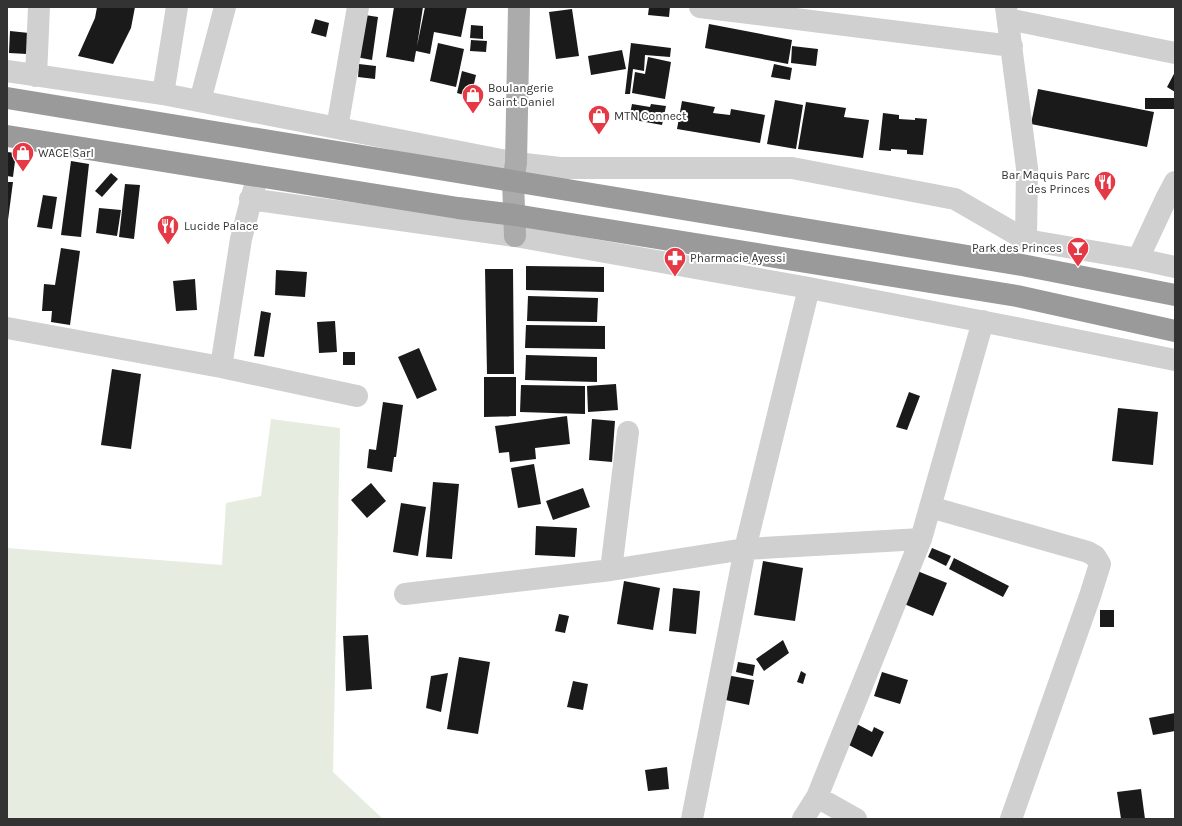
<svg xmlns="http://www.w3.org/2000/svg" width="1182" height="826" font-family="Karla,sans-serif">
  <rect width="100%" height="100%" fill="#fff"/>
  <!-- green -->
  <path fill="#e6ecdf" d="M271,419L340,428L333,772L383,819H7V548L222,565L226,503L261,496Z"/>
  <!-- building -->
  <path fill="#1a1a1a" d="M97,7H135L131,28L113,64L78,56L95,18Z
    M394,7H423L417,46L425,7H467L461,37L434,32L430,54L416,51L414,62L386,57Z
    M649,7H670L669,17L648,15Z
    M572,9L579,56L556,59L549,12Z
    M352,13L378,17L372,60L345,55Z
    M315,19L329,23L326,37L311,33Z
    M709,24L792,40L788,64L705,48Z
    M471,25L483,26V39L470,38Z
    M10,31L29,33L27,54L9,53Z
    M471,40L487,41L486,52L470,51Z
    M438,43L464,49L456,87L430,81Z
    M631,43L671,48L670,57L645,55L644,71L633,69L630,94H625Z
    M792,46L818,49L816,66L791,63Z
    M622,50L626,69L591,75L588,56Z
    M648,57L671,62L665,99L632,93L635,72L645,74Z
    M359,64L376,66L375,79L358,77Z
    M774,64L792,68L790,80L771,77Z
    M462,71L476,75L471,97L457,93Z
    M1175,72V92L1167,87Z
    M1038,89L1154,112L1147,147L1031,124Z
    M1145,98H1175V109H1145Z
    M775,100L803,105L796,149L767,144Z
    M682,101L715,107L713,113L730,115L731,109L765,115L760,143L677,129Z
    M806,102L846,108L844,117L869,120L863,158L798,149Z
    M632,104L650,107L651,104L666,106L662,125L629,119Z
    M883,113L899,115V119L915,120V118L927,119L923,155L907,154V150L891,149V151L879,150Z
    M7,152L16,153L13,177L7,176Z
    M71,161L89,164L81,237L61,235Z
    M111,173L118,179L102,197L95,191Z
    M7,182H13L8,220H7Z
    M125,184L140,185L134,239L119,237Z
    M43,195L57,197L52,229L37,227Z
    M99,208L121,210L117,236L96,233Z
    M61,248L80,251L70,325L51,322L52,311H42L44,284L55,285Z
    M526,266L604,267V292L526,290Z
    M485,269H513L514,374H487Z
    M276,270L307,272L305,297L275,295Z
    M195,279L197,310L176,311L173,281Z
    M528,296L598,298L597,322L527,321Z
    M261,311L271,313L264,357L254,356Z
    M335,321L337,352L319,353L317,322Z
    M526,325L605,326V349L525,348Z
    M419,348L437,390L417,399L398,357Z
    M343,352H355V365H343Z
    M526,355L597,357V382L525,380Z
    M112,369L141,374L131,449L101,445Z
    M484,377H516V416L484,417Z
    M616,384L618,410L588,412L587,386Z
    M521,385L585,386V414L520,412Z
    M909,392L920,396L907,430L896,427Z
    M383,402L403,405L396,457H394L392,472L367,468L369,449L376,450Z
    M1118,408L1158,412L1153,465L1112,461Z
    M567,416L570,444L535,448L536,459L510,462L509,452L499,453L495,426Z
    M592,419L615,421L612,462L589,460Z
    M534,464L541,504L518,508L511,468Z
    M433,482L459,484L452,559L426,557Z
    M371,483L386,501L367,518L351,500Z
    M583,488L590,507L553,520L546,501Z
    M401,503L426,507L418,556L393,552Z
    M536,526L577,528L575,557L535,555Z
    M932,548L951,556L946,566L928,557Z
    M954,558L1009,586L1003,597L949,569Z
    M763,561L803,568L795,621L754,615Z
    M910,568L947,583L933,616L897,601Z
    M624,581L660,588L653,630L617,624Z
    M673,588L700,591L696,634L669,631Z
    M1100,610H1114V627H1100Z
    M559,614L569,616L565,633L555,631Z
    M368,635L372,689L346,691L343,636Z
    M783,640L789,653L764,671L756,659Z
    M459,657L490,662L478,734L447,729Z
    M738,662L755,665L753,676L736,672Z
    M801,671L806,674L803,684L797,682Z
    M882,672L908,680L900,704L874,696Z
    M448,673L441,712L426,708L431,676Z
    M726,675L754,680L749,705L721,699Z
    M573,681L588,684L583,710L567,707Z
    M1175,713V731L1153,735L1149,718Z
    M853,722L872,732L874,727L884,732L872,757L843,742Z
    M667,767L669,789L648,791L645,770Z
    M1141,789L1145,819H1121L1117,792Z"/>
  <g fill="none" stroke-linecap="round" stroke-linejoin="round">
    <!-- minor -->
    <path stroke="#d0d0d0" stroke-width="22" d="M700,7L1012,46
      M1006,7L1027,168L1026,240
      M1008,19L1175,53
      M7,71L163,94L516,163L560,168H792L955,199L1026,240L1138,259L1175,267
      M36,76L39,7
      M163,94L177,7
      M200,101L225,7
      M337,128L358,7
      M250,199L515,236L809,288L1011,327L1175,360
      M1138,259L1166,199L1175,182
      M7,328L221,367L357,396
      M221,367L241,239L255,185
      M930,507L1088,552L1095,556L1100,564L1090,596L1011,819
      M611,570L628,432
      M405,594L611,570L745,549L921,539
      M817,797L856,819
      M692,819L745,549L809,288
      M803,819L817,797L921,539L983,321"/>
    <!-- major -->
    <path stroke="#ababab" stroke-width="22" d="M515,236L513,181L516,163L519,7"/>
    <!-- highway -->
    <path stroke="#9a9a9a" stroke-width="22" d="M7,98L513,181L1022,265L1175,295
      M7,136L458,208L515,215L1017,296L1175,331"/>
  </g>
  <!-- icons -->
  <defs>
    <g id="shop-pin" transform="scale(1.15)"><path d="M0 17L-7.5 6A9.5 9.5 0 1 1 7.5 6Z" fill="#e63946" stroke="#fff"/><path d="M-5-2.5h2.3a2.7 3.5 0 0 1 5.4 0H5L5.5 6h-11ZM-1.5-2.5h3a1.5 2.3 0 0 0-3 0Z" fill="#fff"/></g>
    <g id="restaurant-pin" transform="scale(1.15)"><path d="M0 17L-7.5 6A9.5 9.5 0 1 1 7.5 6Z" fill="#e63946" stroke="#fff"/><path d="M-5-6h1v4h1v-4h1v4h1v-4h1v5L-1.5 .5V6h-2V.5L-5-1ZM5-6V6H3V1.5H1.5Q1.5-4 5-6Z" fill="#fff"/></g>
    <g id="bar-pin" transform="scale(1.15)"><path d="M0 17L-7.5 6A9.5 9.5 0 1 1 7.5 6Z" fill="#e63946" stroke="#fff"/><path d="M-6-5H6L.8 .8V4.5H3.5V6h-7V4.5H-.8V.8Z" fill="#fff"/></g>
    <g id="pharmacy-pin" transform="scale(1.15)"><path d="M0 17L-7.5 6A9.5 9.5 0 1 1 7.5 6Z" fill="#e63946" stroke="#fff"/><path d="M-2-6h4v4h4v4h-4v4h-4v-4h-4v-4h4Z" fill="#fff"/></g>
  </defs>
  <g fill-rule="evenodd">
    <use href="#shop-pin" x="473" y="95"/>
    <use href="#shop-pin" x="599" y="116"/>
    <use href="#shop-pin" x="23" y="153"/>
    <use href="#restaurant-pin" x="1105" y="182"/>
    <use href="#restaurant-pin" x="168" y="226"/>
    <use href="#bar-pin" x="1078" y="248"/>
    <use href="#pharmacy-pin" x="675" y="258"/>
  </g>
  <g text-anchor="middle" stroke-width="4" stroke-linejoin="round" paint-order="stroke">
    <!-- poi labels -->
    <g font-size="12" fill="#333" stroke="#fff" text-anchor="start">
      <text x="488" y="92">Boulangerie<tspan x="488" dy="14">Saint Daniel</tspan></text>
      <text x="614" y="120">MTN Connect</text>
      <text x="38" y="157">WACE Sarl</text>
      <text x="1090" y="179" text-anchor="end">Bar Maquis Parc<tspan x="1090" dy="14">des Princes</tspan></text>
      <text x="184" y="230">Lucide Palace</text>
      <text x="1062" y="252" text-anchor="end">Park des Princes</text>
      <text x="690" y="262">Pharmacie Ayessi</text>
    </g>
  </g>
  <!-- border -->
  <rect width="1182" height="826" fill="none" stroke="#333333" stroke-width="16"/>
</svg>
